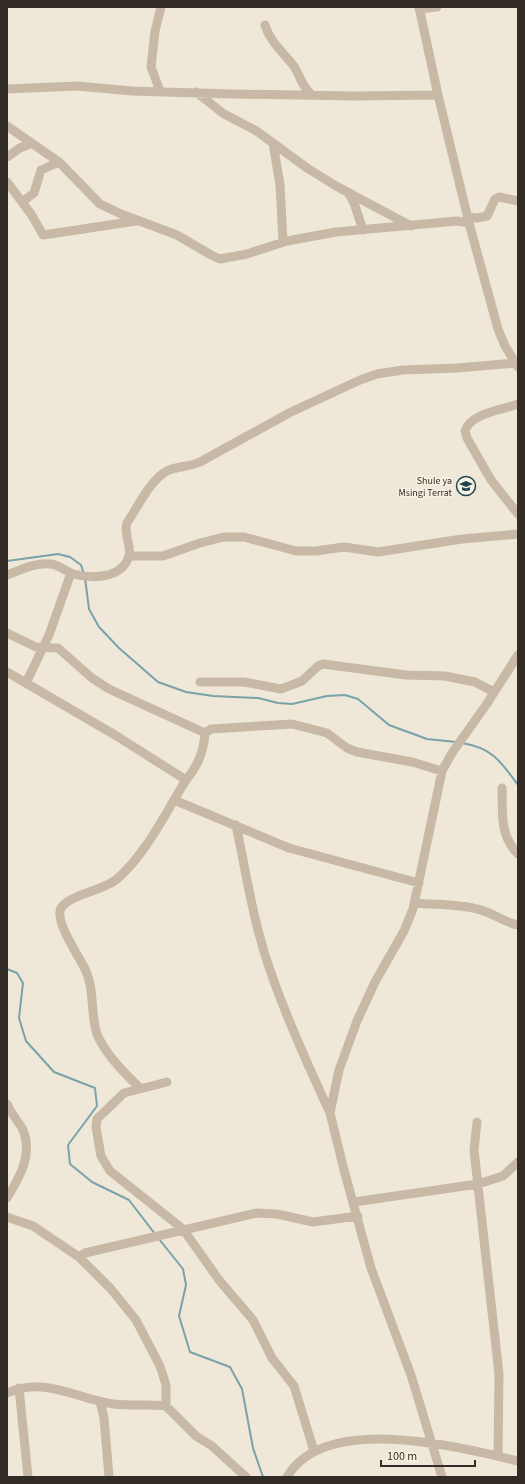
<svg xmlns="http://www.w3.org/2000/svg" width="525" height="1484" font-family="'Source Sans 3',sans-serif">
  <rect width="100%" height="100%" fill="#efe8d8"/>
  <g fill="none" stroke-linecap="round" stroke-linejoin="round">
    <!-- stream -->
    <path stroke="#79a2ab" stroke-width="2" d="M7,561L58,554L70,557L81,565L84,574
      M85,578L89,609L99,627L119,648L158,682L186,692L213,696L258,698L278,703L292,704L327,696L345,695L358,699L389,725L427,739L456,742
      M462,743C493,748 501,762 518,785
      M7,969L17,973L23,983L19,1018L26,1041L54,1072L95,1088L97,1106L68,1145L70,1164L92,1182L129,1200L155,1234
      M159,1239L183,1269L186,1285L179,1316L190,1352L230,1367L242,1389L253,1448L263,1477"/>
    <!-- minor -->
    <path stroke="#c7b9a5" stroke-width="9" d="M419,7L438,95L469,223
      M419,9L437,7
      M265,25C270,42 283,52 293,65C301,76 300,84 311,94
      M7,89L77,86L132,91L232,94L355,96L438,95
      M160,91L151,67L155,31L161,7
      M196,92L224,114L255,130L307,168L336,186L411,226
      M7,126L59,162L100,204L121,214L177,235L211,255L220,259L247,254L287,241L336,232L457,221L469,223L498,329L505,346L518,367
      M273,143L280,185L283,242
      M7,157L20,148L30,144
      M7,182L31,214L43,235L136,221
      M349,194L354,203L363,230
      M22,202L34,193L41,170L59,162
      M468,217L477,218L487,216L495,199L499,197L518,201
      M518,404C502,410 471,413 465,431L467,438L491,480L518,514
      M129,556H163L200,543L224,537H244L296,551H316L344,547L378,552L462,539L518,534
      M7,575C20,570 36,562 51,564C60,565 65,571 73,574C92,579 122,579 129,556C132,546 123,534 127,523C137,508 151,479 167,471C177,466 189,467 200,462L291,412L360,380L377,374L403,370L457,368L516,363
      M7,633L36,647L58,648L92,678L109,689L205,733
      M7,672L115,735L186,780
      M200,682H244L281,689L302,681L318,666L323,664L406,675L445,676L475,682L494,692
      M26,683L49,635L71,573
      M502,788C503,813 499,835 518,854
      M174,800L289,848L419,883
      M236,825C246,872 253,921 269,967C286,1017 308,1065 330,1113
      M415,903C435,905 458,904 477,909C492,912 503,922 518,925
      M167,1082L124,1093L97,1119L96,1127L101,1156L110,1171L183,1229L219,1280L253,1320L272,1358L294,1386L314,1451
      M140,1088C125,1074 105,1054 97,1034C90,1013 95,989 85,969C79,956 54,921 61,908C70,894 103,891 117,879C146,854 166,812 186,780C198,766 204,751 205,733L211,729L292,724L327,733L347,748L357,752L412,762L442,771
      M7,1104C11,1113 17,1120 22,1128C34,1153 20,1177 7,1198
      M477,1122L474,1150L499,1374L498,1456
      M354,1202L478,1184L503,1176L518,1162
      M7,1217L33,1226L79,1257L111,1289L136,1320L160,1366L166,1385V1406
      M79,1257L85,1253L257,1213L277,1214L313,1222L358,1216
      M19,1388L28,1477
      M7,1393C47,1376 75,1399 114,1404C131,1406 149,1404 166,1406L196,1436L212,1446L246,1477
      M100,1401L104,1418L109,1477
      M287,1477C325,1412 459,1447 518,1461
      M442,1477L411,1375L371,1268L344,1170L330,1113L339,1070L357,1021L375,982L404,931L413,909L442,771L452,753L486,705L518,655"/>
  </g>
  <!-- icons -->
  <defs>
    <g id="school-ring" transform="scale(1)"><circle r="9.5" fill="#f8f2e4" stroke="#1e4752" stroke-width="1.5"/><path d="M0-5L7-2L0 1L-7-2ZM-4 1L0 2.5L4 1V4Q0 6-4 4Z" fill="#1e4752"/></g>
  </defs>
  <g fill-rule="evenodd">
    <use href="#school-ring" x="466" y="486"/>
  </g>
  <g text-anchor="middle" stroke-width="3" stroke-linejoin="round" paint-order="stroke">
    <!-- poi labels -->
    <g font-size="10" fill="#332c26" stroke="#f8f2e4" text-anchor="end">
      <text x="452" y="484">Shule ya<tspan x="452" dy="12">Msingi Terrat</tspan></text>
    </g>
  </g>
  <!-- border -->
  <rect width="525" height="1484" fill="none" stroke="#332c26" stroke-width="16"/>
  <!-- scale -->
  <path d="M381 1460v6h94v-6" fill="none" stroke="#332c26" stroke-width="2"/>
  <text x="387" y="1460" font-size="12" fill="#332c26" stroke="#f8f2e4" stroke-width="3" paint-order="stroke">100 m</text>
</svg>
